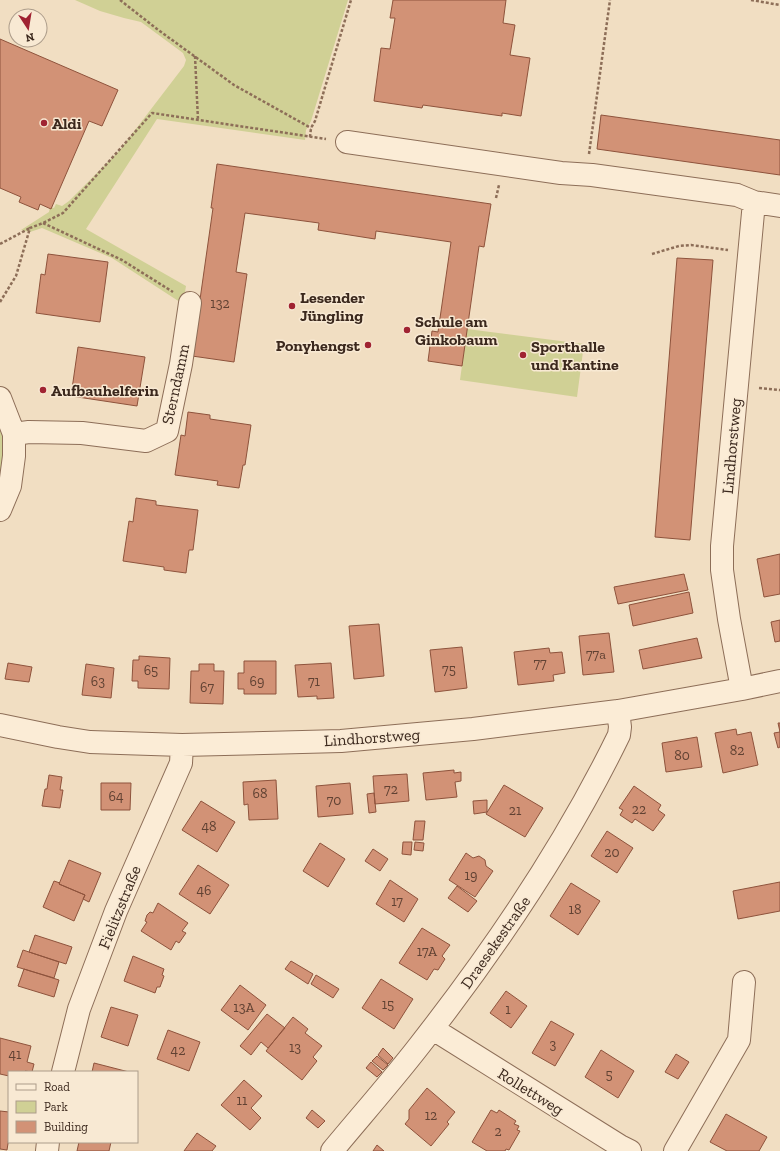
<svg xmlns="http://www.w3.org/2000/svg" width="780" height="1151" font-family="'Zilla Slab',serif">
  <rect width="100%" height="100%" fill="#f1dec2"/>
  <!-- green -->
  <path fill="#d0d095" d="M75,0H348L311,121L306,130L305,140L157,119L86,229L186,286L183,304L112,258L42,228L30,232L21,230L49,212L50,207L54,208L56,204L62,206L69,201L119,151L184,66L186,60L183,53L141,22L124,18L100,11Z
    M467,329L584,344L577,397L460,380Z
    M0,419L6,441L0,487Z"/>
  <!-- building -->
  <path fill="#d29276" stroke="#8e533c" d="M393,0H506L503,23L515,25L510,55L530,58L521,116L502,113V116L423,105L422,108L374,101L381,48L390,49L395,18H390Z
    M0,39L118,90L102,126L89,121L51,209L40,204L38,210L19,202L21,197L0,188Z
    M601,115L780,140V175L597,149Z
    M217,164L491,204L484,247L479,246L462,366L428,361L432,331L438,332L451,242L376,231L375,239L318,230L319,223L245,213L236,272L247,274L234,362L192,356L213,208H211Z
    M48,254L108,262L100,322L36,313L41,274L45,275Z
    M677,258L713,260L690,540L655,537Z
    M78,347L145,357L137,406L71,396Z
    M188,412L210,415V419L251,425L245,465H243L239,488L217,485L218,481L175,475L181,435L185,436Z
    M136,498L156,501V505L198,510L193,550H189L186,573L164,570V567L123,561L129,521L133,522Z
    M780,554V594L764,597L757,559Z
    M684,574L688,590L618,604L614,587Z
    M689,592L693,613L633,626L629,605Z
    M780,620V641L775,642L771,622Z
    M379,624L384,676L354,679L349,626Z
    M609,633L614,672L583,675L579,636Z
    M697,638L702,658L643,669L639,650Z
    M462,647L467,688L435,692L430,650Z
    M549,648L550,653L562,652L565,673L553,675L554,681L518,685L514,652Z
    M139,656L170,658L169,689L138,688V681H132L133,660H139Z
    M244,661H276V694H244V689H238V673H244Z
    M8,663L32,667L29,682L5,679Z
    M331,663L334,698L317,699V696L298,697L295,665Z
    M86,664L114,668L111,698L82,695Z
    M199,664H214V671H224L223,704L190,703L191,671H199Z
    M778,723H780V747L778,748L774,733L780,732Z
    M736,729L737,735L751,732L758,765L723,773L715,733Z
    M697,737L702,767L666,772L662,743Z
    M454,770V773L461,772V781L455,782L457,797L426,800L423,773Z
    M407,774L409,801L375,804L373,776Z
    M49,775L62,777L60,790H63L60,808L42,806L45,789H47Z
    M276,780L278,819L249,820L248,804L244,805L243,782Z
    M101,783H131L130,810H101Z
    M350,783L353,814L318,817L316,786Z
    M504,785L543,808L525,837L486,814Z
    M634,786L661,805L658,810L665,815L653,831L635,819L632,823L620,815L623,810L619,808Z
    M374,793L376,812L369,813L367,794Z
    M487,800V812L474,814L473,801Z
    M201,801L235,822L217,852L182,830Z
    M415,821H425L423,840H413Z
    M607,831L633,848L617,873L591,856Z
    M403,842H412L411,855L402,854Z
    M415,842L424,843L423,851L414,850Z
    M320,843L345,859L328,887L303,871Z
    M373,849L388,859L380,871L365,861Z
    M466,853L473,858L479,856L485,860L486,866L493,871L475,897L449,880Z
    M69,860L101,873L89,902L83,899L85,895L59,884Z
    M198,865L229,885L210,914L179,894Z
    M390,880L418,899L404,922L376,904Z
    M54,881L60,883L59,884L85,895L74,921L43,907Z
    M780,882V911L738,919L733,891Z
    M571,883L600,901L578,935L550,916Z
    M457,886L477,901L468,912L448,898Z
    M158,903L188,923L182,931L186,933L179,943L176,941L171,950L141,931L147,922L145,921L147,915L150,912L153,913Z
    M422,928L450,945L442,956L445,959L438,970L434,969L427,980L399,963Z
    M35,935L72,947L66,964L29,952Z
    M23,950L59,962L54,978L17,967Z
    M133,956L164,969L162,975L164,976L160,987H157L155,993L124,981Z
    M291,961L313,974L308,984L285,969Z
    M24,969L59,980L54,997L18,986Z
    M316,975L339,989L333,998L311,984Z
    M381,979L413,999L394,1029L362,1008Z
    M240,985L266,1005L248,1030L221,1010Z
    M506,991L527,1006L511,1028L490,1013Z
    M111,1007L138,1015L128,1046L101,1037Z
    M267,1014L285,1028L268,1048L261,1042L251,1055L240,1046Z
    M293,1017L308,1029L305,1033L322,1046L313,1057L317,1061L302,1080L266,1051Z
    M551,1021L574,1034L555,1066L532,1053Z
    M168,1030L200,1042L189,1071L157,1059Z
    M0,1038L31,1046L27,1062L34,1064L32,1072L25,1071V1072H9V1076L0,1074Z
    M383,1048L393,1058L388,1064L378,1055Z
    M601,1050L634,1071L618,1098L585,1077Z
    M676,1054L689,1062L678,1079L665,1072Z
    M377,1056L388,1065L383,1070L372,1061Z
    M371,1062L382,1072L377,1077L366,1068Z
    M94,1063L129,1072H92Z
    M244,1080L262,1096L251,1108L261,1118L250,1130L221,1105Z
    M427,1088L455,1112L447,1122L449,1124L431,1146L405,1124L409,1119V1110Z
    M312,1110L325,1121L318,1128L306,1118Z
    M491,1110L497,1113L499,1110L516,1121L514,1124L519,1126L517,1130L520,1131L509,1150L506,1149L505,1151H487L472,1142Z
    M0,1111L9,1112V1137L7,1150L0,1149Z
    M726,1114L767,1137L759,1151H727L710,1142Z
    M197,1133L216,1146L212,1151H184Z
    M79,1142H111L109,1151H77Z
    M377,1145L384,1151H373Z"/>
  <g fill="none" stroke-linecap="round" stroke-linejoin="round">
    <!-- minor casing -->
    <g stroke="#8d6e58" stroke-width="24">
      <path id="minor" d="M347,142L561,173L592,175L737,195L754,202L780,206
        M0,398L14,434V456L10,486L0,510
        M14,434L29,432L82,433L146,441L167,431L181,364L190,303
        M742,689L729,619L722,570V546L754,202
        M0,725L58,737L90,742L182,745L341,741L473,729L618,711L742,689L780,681
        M433,1029L620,1146L630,1151
        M63,1072L79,1009L116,911L181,763L182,745
        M47,1151L48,1142
        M332,1151C361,1116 391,1082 419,1046C495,949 565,846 619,735L620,727L618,711
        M675,1151L739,1040L744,982"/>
    </g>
    <!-- path -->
    <path stroke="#8d6e58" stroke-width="2.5" stroke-dasharray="3 2" stroke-linecap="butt" d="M120,0L157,29L234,85L311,128
      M751,0L780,5
      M195,56L198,120
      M310,137L311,128L315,121L351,0
      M589,154L610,0
      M496,198L499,185
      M43,223L122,260L173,292
      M0,244L30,228
      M652,254L679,246L691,245L728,250
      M0,302L16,276L30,228L43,223L63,213L152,113L326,139
      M759,388L780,390"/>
    <!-- minor -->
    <use href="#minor" stroke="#fbecd6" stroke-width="22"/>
  </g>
  <!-- markers -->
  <g fill="#a02332" stroke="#f8e9d3" stroke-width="1.5">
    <circle cx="44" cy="123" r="4"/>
    <circle cx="292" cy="306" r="4"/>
    <circle cx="407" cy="330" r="4"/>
    <circle cx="368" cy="345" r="4"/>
    <circle cx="523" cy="355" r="4"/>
    <circle cx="43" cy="390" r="4"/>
  </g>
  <g text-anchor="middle" stroke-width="3" stroke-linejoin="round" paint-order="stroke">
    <!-- number labels -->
    <g font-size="14" fill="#614233">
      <text x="220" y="308">132</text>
      <text x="596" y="659">77a</text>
      <text x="540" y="668">77</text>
      <text x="449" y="674">75</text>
      <text x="151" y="675">65</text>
      <text x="98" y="686">63</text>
      <text x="257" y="686">69</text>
      <text x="314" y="686">71</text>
      <text x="207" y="692">67</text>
      <text x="737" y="755">82</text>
      <text x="682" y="760">80</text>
      <text x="391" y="794">72</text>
      <text x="260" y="798">68</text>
      <text x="116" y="801">64</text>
      <text x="334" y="805">70</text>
      <text x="639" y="814">22</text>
      <text x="515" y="815">21</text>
      <text x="209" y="831">48</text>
      <text x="612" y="857">20</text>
      <text x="471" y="880">19</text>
      <text x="204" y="895">46</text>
      <text x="397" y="906">17</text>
      <text x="575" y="914">18</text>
      <text x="427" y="956">17A</text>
      <text x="388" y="1009">15</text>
      <text x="244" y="1012">13A</text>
      <text x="508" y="1014">1</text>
      <text x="553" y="1049">3</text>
      <text x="295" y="1052">13</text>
      <text x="178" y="1055">42</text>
      <text x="15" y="1059">41</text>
      <text x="609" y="1079">5</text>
      <text x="242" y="1105">11</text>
      <text x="431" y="1120">12</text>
      <text x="498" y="1136">2</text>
    </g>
    <!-- poi labels -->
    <g font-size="16" font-weight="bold" fill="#3b281d" stroke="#f8e9d3" text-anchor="start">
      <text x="52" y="129">Aldi</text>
      <text x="300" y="303">Lesender<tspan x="300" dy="18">Jüngling</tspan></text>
      <text x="415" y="327">Schule am<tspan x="415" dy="18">Ginkobaum</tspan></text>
      <text x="360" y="351" text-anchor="end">Ponyhengst</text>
      <text x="531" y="352">Sporthalle<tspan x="531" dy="18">und Kantine</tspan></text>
      <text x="51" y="396">Aufbauhelferin</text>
    </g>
    <!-- street labels -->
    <g font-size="16" fill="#3b281d" stroke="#f8e9d3">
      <text transform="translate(175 384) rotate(-78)" y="6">Sterndamm</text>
      <text transform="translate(731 446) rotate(-85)" y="6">Lindhorstweg</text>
      <text transform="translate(372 737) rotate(-4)" y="6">Lindhorstweg</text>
      <text transform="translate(119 907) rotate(-68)" y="6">Fielitzstraße</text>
      <text transform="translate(495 942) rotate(-55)" y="6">Draesekestraße</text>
      <text transform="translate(531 1091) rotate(32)" y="6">Rollettweg</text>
    </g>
  </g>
  <!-- legend -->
  <rect x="8" y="1071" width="130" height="72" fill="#f8e9d3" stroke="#ac9c8a"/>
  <rect x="16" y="1084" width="20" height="6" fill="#fbecd6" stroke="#ac9c8a"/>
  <text x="44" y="1091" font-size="12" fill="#3b281d">Road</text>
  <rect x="16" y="1101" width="20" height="12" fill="#d0d095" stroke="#ac9c8a"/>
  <text x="44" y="1111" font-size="12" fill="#3b281d">Park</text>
  <rect x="16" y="1121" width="20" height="12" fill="#d29276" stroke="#ac9c8a"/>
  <text x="44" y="1131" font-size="12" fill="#3b281d">Building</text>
  <!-- north arrow -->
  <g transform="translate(28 28) rotate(168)"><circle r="19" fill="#f8e9d3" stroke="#ac9c8a"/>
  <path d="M0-3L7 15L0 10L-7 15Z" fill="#a02332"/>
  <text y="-6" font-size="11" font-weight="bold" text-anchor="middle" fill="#3b281d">N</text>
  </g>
</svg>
